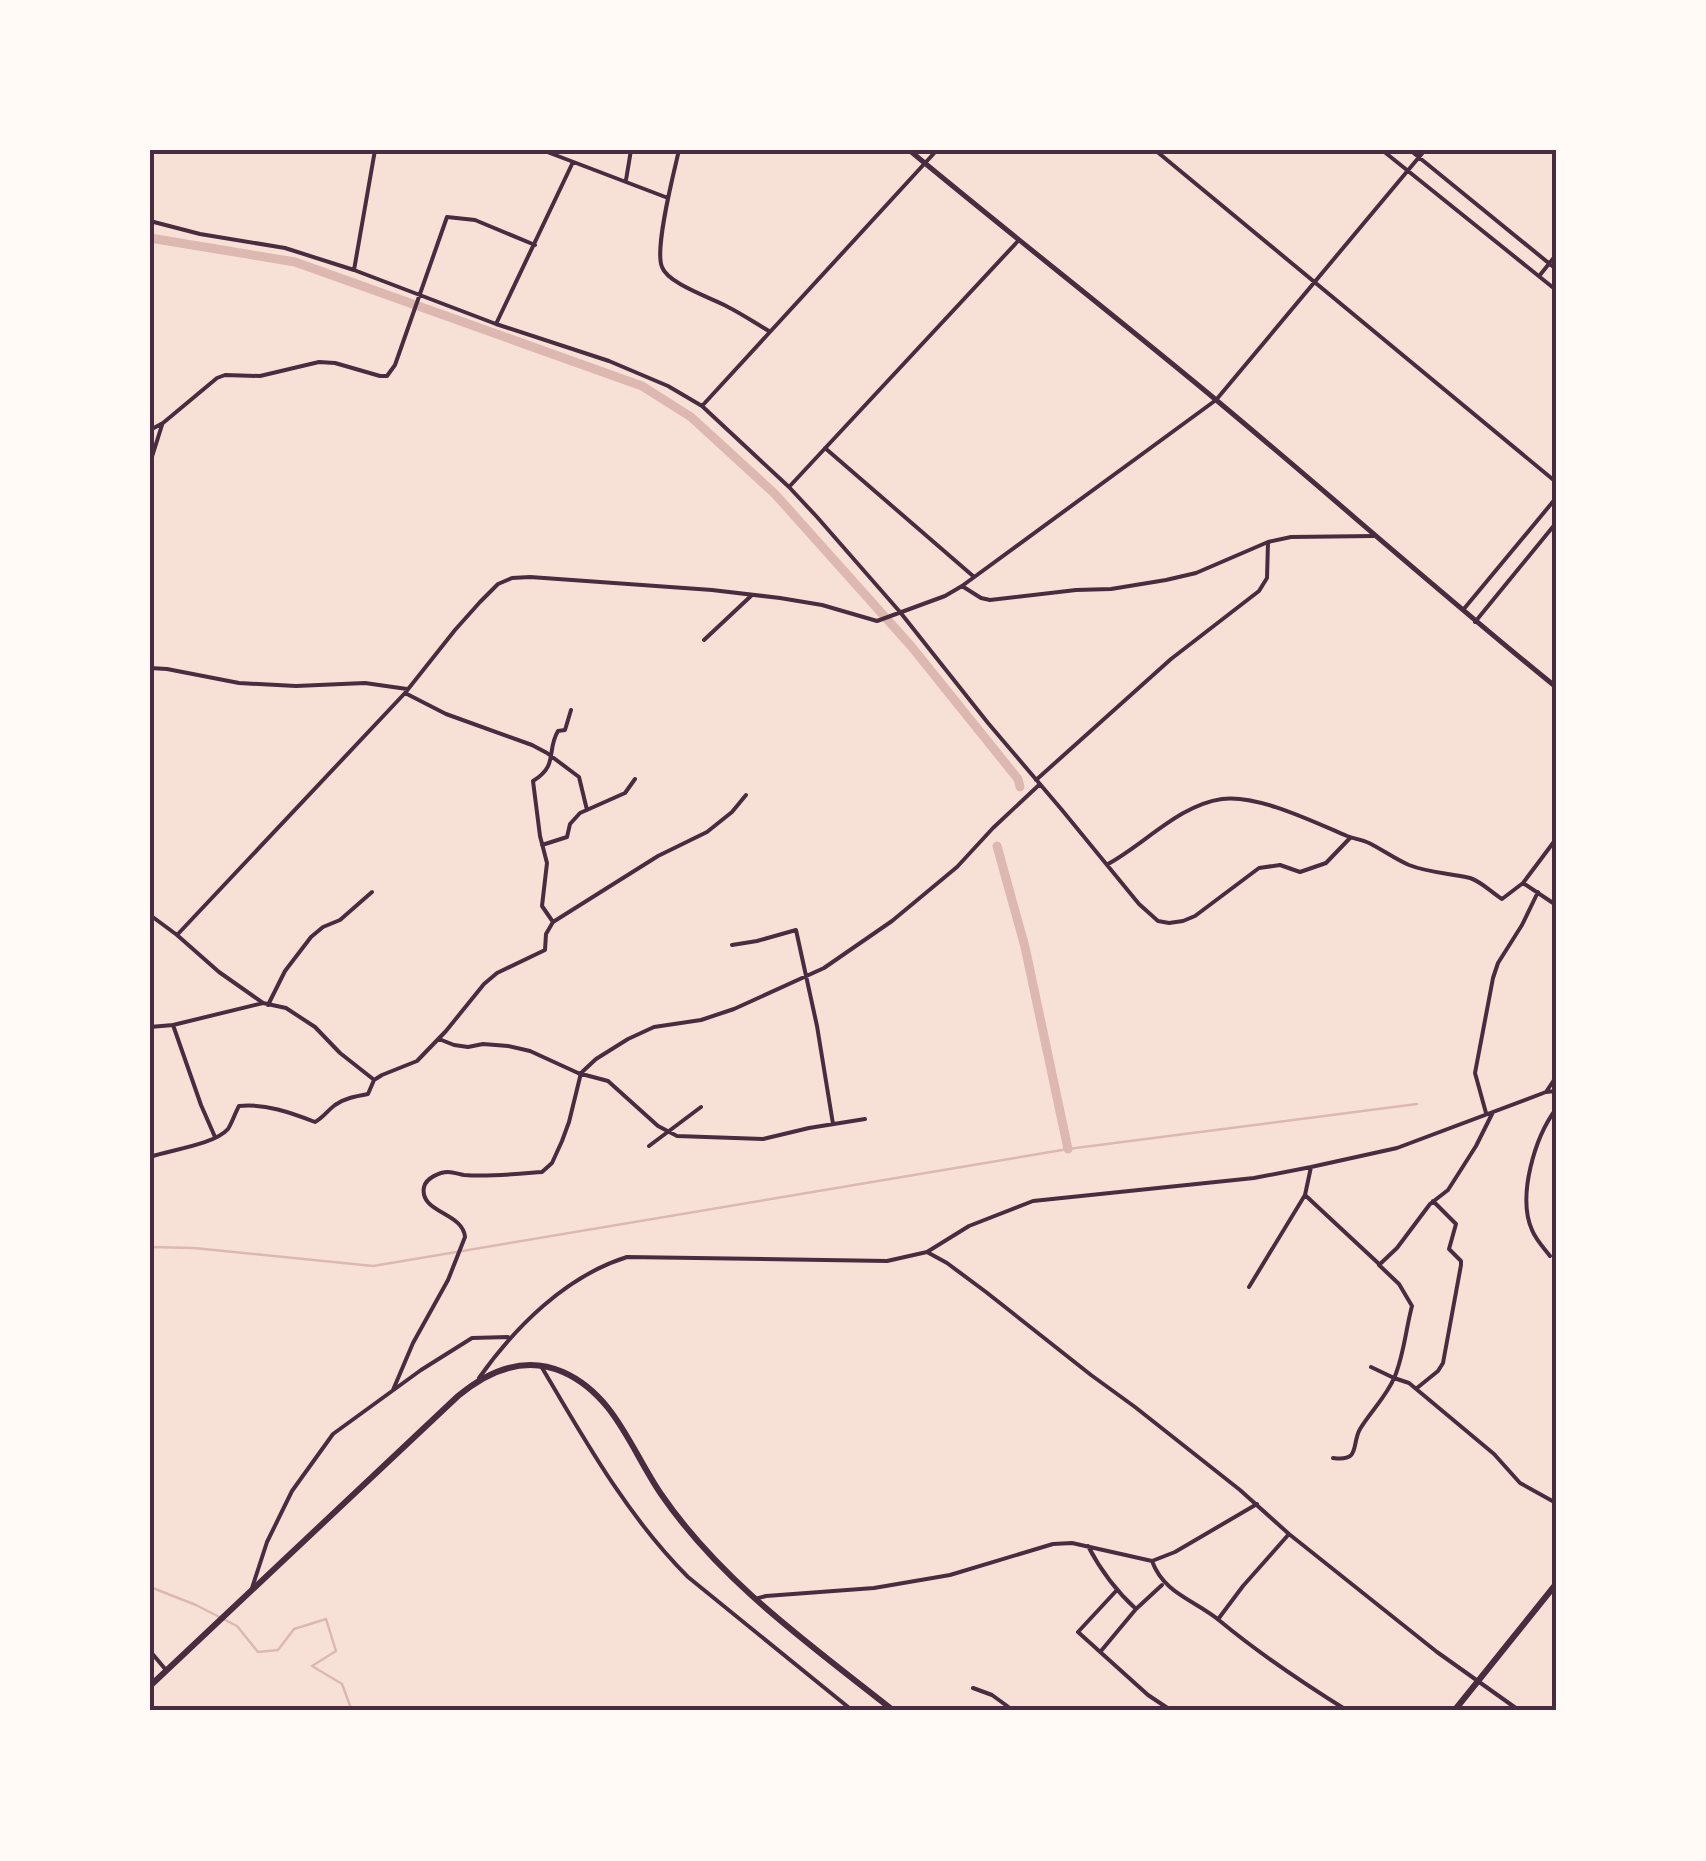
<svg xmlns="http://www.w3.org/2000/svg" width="1706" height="1861" font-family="'IBM Plex Serif',serif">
  <rect width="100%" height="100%" fill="#f7e1d7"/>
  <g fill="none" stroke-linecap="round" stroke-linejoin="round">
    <!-- stream -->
    <path stroke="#dcb8b0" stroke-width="2.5" d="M150,1247L194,1248L373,1266L1068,1149L1417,1104
      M150,1587L196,1605L237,1626L258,1652L278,1650L294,1629L326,1619L336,1651L312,1666L342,1684L352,1711"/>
    <!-- canal -->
    <path stroke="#dcb8b0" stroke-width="9" d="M150,238L295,262L642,386L691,417L775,494L911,646L1018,779L1020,787
      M997,846L1025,947L1068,1149"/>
    <!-- minor -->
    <path stroke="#4a2c40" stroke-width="4" d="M542,150L668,198
      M679,150C674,172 654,249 662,267C668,284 712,298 728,307C742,314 755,323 769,331
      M1155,150L1556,482
      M1382,150L1556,290
      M1410,150L1556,269
      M626,180L631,150
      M150,221L200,234L285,248L354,270L496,324L609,361L668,386L702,406L789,487L817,517L900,612L988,723L1062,810L1139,904L1158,921L1169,923L1183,921L1195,916L1259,868L1280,865L1300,872L1326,863L1350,838
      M354,270L375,150
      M1540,275L1556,255
      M496,324L573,162
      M702,406L937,150
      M150,430L163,423L217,378L225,375L260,376L319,362L335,363L380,376H387L395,365L447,217L475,220L535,245
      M825,448L973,576
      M150,463L162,425
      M789,487L1018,241
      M962,586L981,598L990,600L1076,590L1111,589L1166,580L1196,573L1268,542
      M1463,610L1556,498
      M1475,622L1556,523
      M704,640L752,595
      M150,668L167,669L239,683L296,686L365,683L407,689
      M405,693L446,714L532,745L547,753L579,777L587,810
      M1036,780L1171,659L1259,591L1267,578L1268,542L1291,537L1374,536
      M542,845L567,837L570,824L580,813L625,793L635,779
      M1108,864C1145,844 1179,805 1222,799C1257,794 1314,822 1347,836C1354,839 1361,839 1369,843C1383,850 1395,859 1409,865C1429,873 1450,873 1470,878C1482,882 1491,892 1502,899L1523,883L1556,839
      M1523,883L1556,905
      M150,915L177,935L219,972L263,1003L286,1008L315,1027L340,1053L373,1079
      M553,922L542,906L547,863L540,836L533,781C559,765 546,751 558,731L565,730L571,710
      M177,935L405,693L455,630L480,602L498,584L512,578L530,577L712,590L780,598L822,605L877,621L945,596L962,586L1216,400L1425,150
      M732,945L757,941L796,930L817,1026L833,1124
      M268,1005L285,971L311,937L323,927L340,920L372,892
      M173,1025L201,1105L215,1137
      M150,1027L173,1025L263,1003
      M439,1039L454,1045L468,1047L483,1044L508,1046L530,1051L578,1073L608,1081L658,1126L677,1136L763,1139L809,1128L865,1119
      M1546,1092L1556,1077
      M1486,1113L1475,1073L1493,978L1498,963L1522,925L1538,892
      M649,1146L701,1107
      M150,1157C169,1150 214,1145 228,1129C232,1123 235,1113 239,1106C264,1103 292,1113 315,1122C324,1117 327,1111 335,1105C345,1098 357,1096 368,1094L374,1080L382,1075L417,1061L446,1031L484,984L497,973L545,950L546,934L553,922L658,856L707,832L732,812L746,795
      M1305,1195L1378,1263
      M927,1252L947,1263L986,1292L1091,1375L1135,1407L1240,1490L1289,1534L1437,1652L1520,1711
      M1550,1256C1544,1248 1536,1240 1532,1230C1517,1196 1535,1137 1556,1109
      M1249,1287L1305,1195L1311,1167
      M541,1366C584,1439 627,1516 688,1577L853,1711
      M1371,1367L1394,1378L1409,1383L1494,1454L1520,1483L1556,1503
      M479,1378C515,1327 566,1276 627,1257L887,1261L927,1252L969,1226L1033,1201L1254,1178L1311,1167L1397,1148L1546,1092L1556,1091
      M1417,1388L1438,1371L1443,1363L1461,1265V1261L1449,1249L1456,1224L1433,1201
      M393,1390L413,1343L448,1280L465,1237C463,1212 419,1213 424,1187C426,1178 440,1172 448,1172C454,1172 458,1174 464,1175C489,1177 517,1174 542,1172L552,1163L562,1141L569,1122L581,1073L596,1059L628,1039L654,1027L701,1020L734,1009L824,968L892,921L957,867L993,828L1039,785
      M1333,1458C1361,1462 1351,1445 1360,1429C1371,1411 1387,1396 1395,1376C1404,1354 1406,1328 1412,1306L1399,1284L1379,1265L1397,1248L1430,1204L1448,1190L1476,1146L1493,1112
      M1088,1546C1101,1571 1115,1590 1136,1609
      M1152,1561C1164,1594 1195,1600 1220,1621C1261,1655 1303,1683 1348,1711
      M252,1588L267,1542L292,1491L333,1434L421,1370L472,1338L508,1337
      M1116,1591L1078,1632L1148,1695L1172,1711
      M755,1599L766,1596L874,1588L950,1575L1053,1544L1072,1543L1152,1561L1175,1552L1257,1504
      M1219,1618L1243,1586L1289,1534
      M150,1651L166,1670
      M1101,1651L1136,1609L1162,1585
      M973,1688L992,1695L1014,1711"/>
    <!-- tertiary -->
    <path stroke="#4a2c40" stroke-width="5" d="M909,150C1010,234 1114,315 1215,399C1329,494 1440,593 1556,687"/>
    <!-- secondary -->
    <path stroke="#4a2c40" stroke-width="6" d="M150,1686L458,1396C488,1371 524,1355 563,1372C615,1395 631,1450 661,1494C722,1583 811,1645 894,1711
      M1454,1711L1556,1584"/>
  </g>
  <!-- border -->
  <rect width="1706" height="1861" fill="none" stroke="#fffaf5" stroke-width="305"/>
  <rect x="152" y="152" width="1402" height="1556" fill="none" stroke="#4a2c40" stroke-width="4"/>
</svg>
